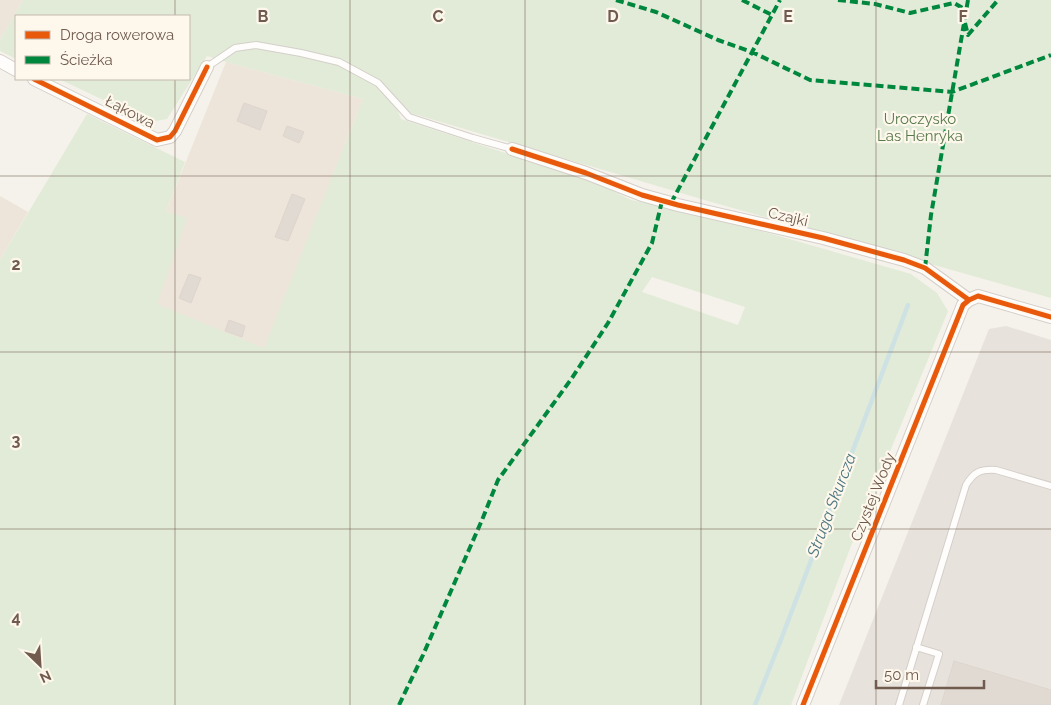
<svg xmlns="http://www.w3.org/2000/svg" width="1051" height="705" font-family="Raleway,sans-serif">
  <rect width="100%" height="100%" fill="#f5f2eb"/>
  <!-- residential -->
  <path fill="#ede5d9" d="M0,0H23L0,40Z
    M226,62L363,99L264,349L156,304L186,218L166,211Z
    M0,196L28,212L0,260Z"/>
  <!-- industrial -->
  <path fill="#e7e2dc" d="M1006,326L1051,340V705H839L989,329Z"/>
  <!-- green -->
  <path fill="#e2ebd7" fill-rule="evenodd" d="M23,0H1051V298L708,201L397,109L401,119L595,182L631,200L684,211L779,236L911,274L937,293L948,311L851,546L791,705H0V260L87,114L185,162L166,211L187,218L157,304L264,348L363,99L226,62L207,56L167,119L150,122L59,79H189V16H16V59L0,51V40ZM652,277L745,307L738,325L642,292Z"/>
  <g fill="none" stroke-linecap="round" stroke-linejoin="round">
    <!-- stream -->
    <path stroke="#cee2e4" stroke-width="4.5" d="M755,705L782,637L908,305"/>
  </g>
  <!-- building -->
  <path fill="#e1dad3" stroke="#ddd5ce" d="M244,103L267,111L260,130L237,121Z
    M287,126L304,132L299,143L283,136Z
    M292,194L305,199L288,241L275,237Z
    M189,274L201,278L191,303L179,298Z
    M229,320L245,326L242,337L225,331Z
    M954,661L1051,690V705H941Z"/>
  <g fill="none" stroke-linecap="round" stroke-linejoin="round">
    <!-- lane casing -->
    <g stroke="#d4cfc9" stroke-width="8">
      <path id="lane" d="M207,67L235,48L256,45L301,53L339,62L378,83L409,117L473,138L512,149
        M916,647L939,654L923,705
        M899,705L966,485C974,472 980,469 996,470L1051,486"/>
    </g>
    <!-- street casing -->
    <g stroke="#d4cfc9" stroke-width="14">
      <path id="street" d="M0,61L16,70
        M34,79L157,140L170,137L175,131L207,67
        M512,149L586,173L642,195L678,205L823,238L904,260L925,268L969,300
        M803,705L963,305L969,300L978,296L1051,317"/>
    </g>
    <!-- lane -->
    <use href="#lane" stroke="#fefdfc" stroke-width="6"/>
    <!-- street -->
    <use href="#street" stroke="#fefdfc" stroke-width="12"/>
    <!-- quiet -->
    <path stroke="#00873e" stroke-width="4" stroke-dasharray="8 4" stroke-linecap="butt" d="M616,0L656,12L718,40L752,52L810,80L952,92L1051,55
      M742,0L772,15
      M838,0L875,4L910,13L954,3L966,10
      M965,23L968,35L998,0
      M671,203L780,0
      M925,268L931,215L968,0
      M399,705L423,655L482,520L498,480L572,378L608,323L652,243L662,201"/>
    <!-- cycleway casing -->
    <g stroke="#fdf7ec" stroke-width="8">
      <path id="cycleway" d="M34,79L157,140L170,137L175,131L207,67
        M512,149L586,173L642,195L678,205L823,238L904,260L925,268L969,300
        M803,705L963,305L969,300L978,296L1051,317"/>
    </g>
    <!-- cycleway -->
    <use href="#cycleway" stroke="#e8590c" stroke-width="5"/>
  </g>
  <!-- grid -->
  <path fill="none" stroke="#705b4e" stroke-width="1" stroke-opacity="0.55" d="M175,0V16M350,0V705M525,0V705M701,0V705M876,0V705M175,79V705M0,176H1051M0,352H1051M0,529H1051"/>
  <g text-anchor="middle" stroke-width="4.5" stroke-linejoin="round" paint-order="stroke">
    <!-- street labels -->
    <g font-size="15" fill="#705b4e" stroke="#fdf7ec">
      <text transform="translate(130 112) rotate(27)" y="5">Łąkowa</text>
      <text transform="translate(788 217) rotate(13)" y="5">Czajki</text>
      <text transform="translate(873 497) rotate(-68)" y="5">Czystej Wody</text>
    </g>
    <!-- park labels -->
    <g font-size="15" fill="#577a4b" stroke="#fdf7ec">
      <text x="920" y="124">Uroczysko<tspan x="920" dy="17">Las Henryka</tspan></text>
    </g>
    <!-- water labels -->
    <g font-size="16" font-style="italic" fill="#4b7680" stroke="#fdf7ec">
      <text transform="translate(831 505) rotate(-69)" y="6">Struga Skurcza</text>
    </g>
  </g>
  <g font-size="16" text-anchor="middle" font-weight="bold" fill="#705b4e" stroke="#fdf7ec" stroke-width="4.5" stroke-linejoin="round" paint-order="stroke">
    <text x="263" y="22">B</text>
    <text x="438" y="22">C</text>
    <text x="613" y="22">D</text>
    <text x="788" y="22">E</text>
    <text x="963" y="22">F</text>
    <text x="16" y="270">2</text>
    <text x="16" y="446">3</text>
    <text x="16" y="623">4</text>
  </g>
  <!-- legend -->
  <rect x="15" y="15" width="175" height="65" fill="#fdf7ec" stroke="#c5b9ad"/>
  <rect x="25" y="31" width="25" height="8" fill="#e8590c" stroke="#c5b9ad"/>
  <text x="60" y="40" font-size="15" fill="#705b4e">Droga rowerowa</text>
  <rect x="25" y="56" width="25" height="8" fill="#00873e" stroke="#c5b9ad"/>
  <text x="60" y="65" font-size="15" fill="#705b4e">Ścieżka</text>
  <!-- north arrow -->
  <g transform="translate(40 665) rotate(155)" stroke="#fdf7ec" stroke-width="4" paint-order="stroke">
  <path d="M0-4L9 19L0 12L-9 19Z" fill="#705b4e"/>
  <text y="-8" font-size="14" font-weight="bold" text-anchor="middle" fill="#705b4e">N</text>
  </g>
  <!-- scale -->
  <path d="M876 680v8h108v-8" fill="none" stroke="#705b4e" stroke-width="2.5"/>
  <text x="884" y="680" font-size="15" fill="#705b4e" stroke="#fdf7ec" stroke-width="4" paint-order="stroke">50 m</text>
</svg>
